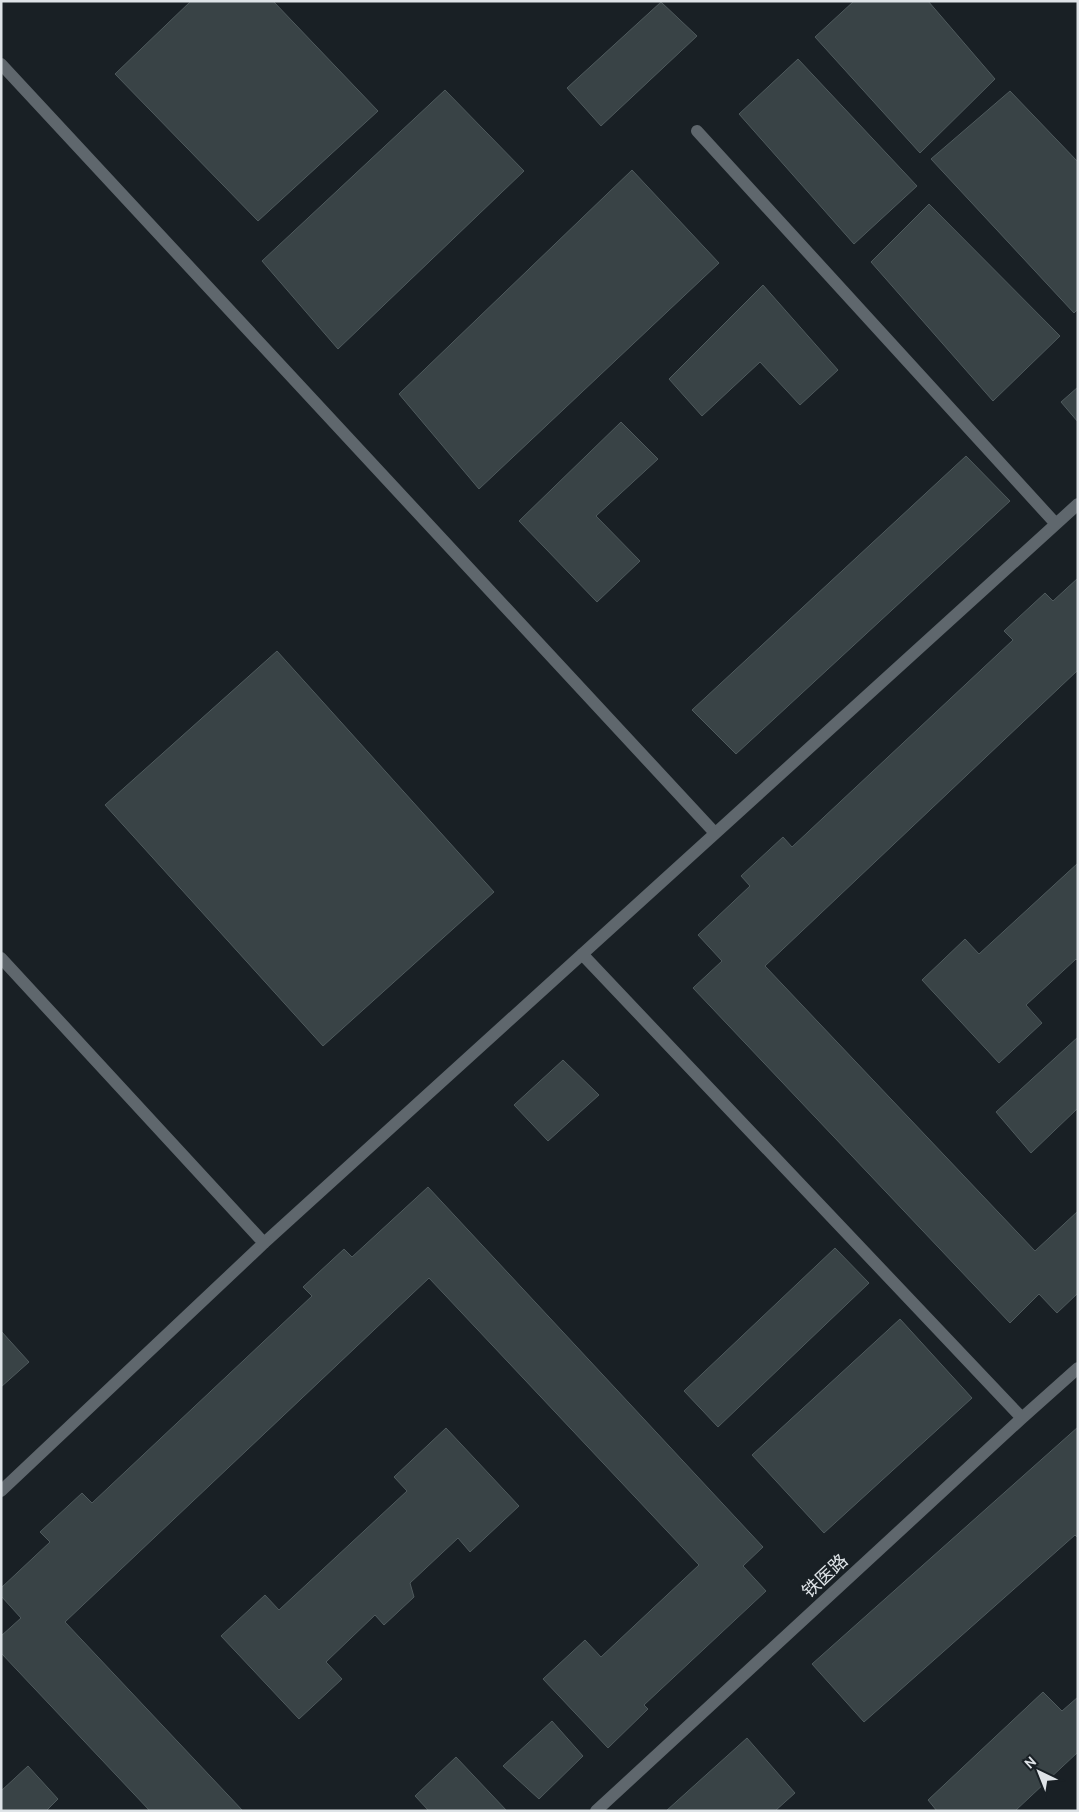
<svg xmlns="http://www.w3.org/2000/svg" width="1079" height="1812" font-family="Cabin,'Noto Sans SC',sans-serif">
  <rect width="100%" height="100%" fill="#192025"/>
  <!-- building -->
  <path fill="#394346" stroke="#4f5a5d" d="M191,1H273L378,111L258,221L115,74Z
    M854,1H928L995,79L920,153L815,37Z
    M661,2L697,36L601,126L567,88Z
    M798,59L917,186L854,244L739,114Z
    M445,90L524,171L338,349L262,261Z
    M1010,91L1078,162V309L1074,313L931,159Z
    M632,170L719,263L479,489L399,394Z
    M929,204L1060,336L993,401L871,262Z
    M763,285L838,370L800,405L760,362L702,416L669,379Z
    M1078,387V422L1061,402Z
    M621,422L658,459L596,516L640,561L597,602L519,521Z
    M966,456L1010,501L736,754L692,710Z
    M1078,578V670L765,966L1035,1251L1078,1211V1293L1057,1313L1039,1294L1010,1323L693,988L722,961L698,935L750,886L741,876L783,837L792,847L1013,640L1004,631L1045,593L1053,601Z
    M277,651L494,892L323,1046L105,805Z
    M1078,863V961L1076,959L1026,1005L1042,1023L999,1063L922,980L965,939L979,954Z
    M1078,1037V1108L1031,1153L996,1112Z
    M563,1060L599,1095L548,1141L514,1105Z
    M428,1187L763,1547L743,1566L766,1591L644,1705L648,1709L608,1748L543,1679L585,1640L601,1657L699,1565L429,1278L65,1622L243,1811H150L1,1653V1636L21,1618L1,1596V1588L50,1542L40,1532L82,1493L92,1503L312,1296L303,1287L344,1249L352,1257Z
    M835,1248L869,1283L718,1427L684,1391Z
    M900,1319L972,1398L824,1533L752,1455Z
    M1,1331L29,1362L1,1387Z
    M1078,1427V1538L1075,1535L864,1722L812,1664Z
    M446,1428L519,1506L470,1552L458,1538L410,1583L414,1597L384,1625L375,1615L326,1662L342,1679L299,1719L221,1636L265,1595L279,1610L407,1491L394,1477Z
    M1043,1692L1062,1711L1078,1697V1752L1015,1811H937L928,1800Z
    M552,1721L583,1756L539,1799L503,1766Z
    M747,1738L795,1793L775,1811H666Z
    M456,1757L507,1811H429L415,1796Z
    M28,1766L58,1799L46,1811H1V1791Z"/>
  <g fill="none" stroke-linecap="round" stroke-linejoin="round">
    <!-- minor -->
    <path stroke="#5f676d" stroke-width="12" d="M1,64L715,833
      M697,131L1056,524
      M582,954L1022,1418
      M1,958L264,1243
      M1,1491L264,1243L1078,504
      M596,1811L1022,1418L1078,1368"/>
  </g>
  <g text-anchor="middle" stroke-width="5" stroke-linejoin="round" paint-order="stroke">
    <!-- street labels -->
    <g font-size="18" fill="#dee3e7" stroke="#192025">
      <text transform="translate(825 1576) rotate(-43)" y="6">铁医路</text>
    </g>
  </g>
  <!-- border -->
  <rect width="1079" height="1812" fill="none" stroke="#dee3e7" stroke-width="5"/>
  <!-- north arrow -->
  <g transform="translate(1039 1772) rotate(317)" stroke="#192025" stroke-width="4" paint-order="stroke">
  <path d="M0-4L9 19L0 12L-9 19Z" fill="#dee3e7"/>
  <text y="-8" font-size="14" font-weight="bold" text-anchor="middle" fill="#dee3e7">N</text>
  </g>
</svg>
